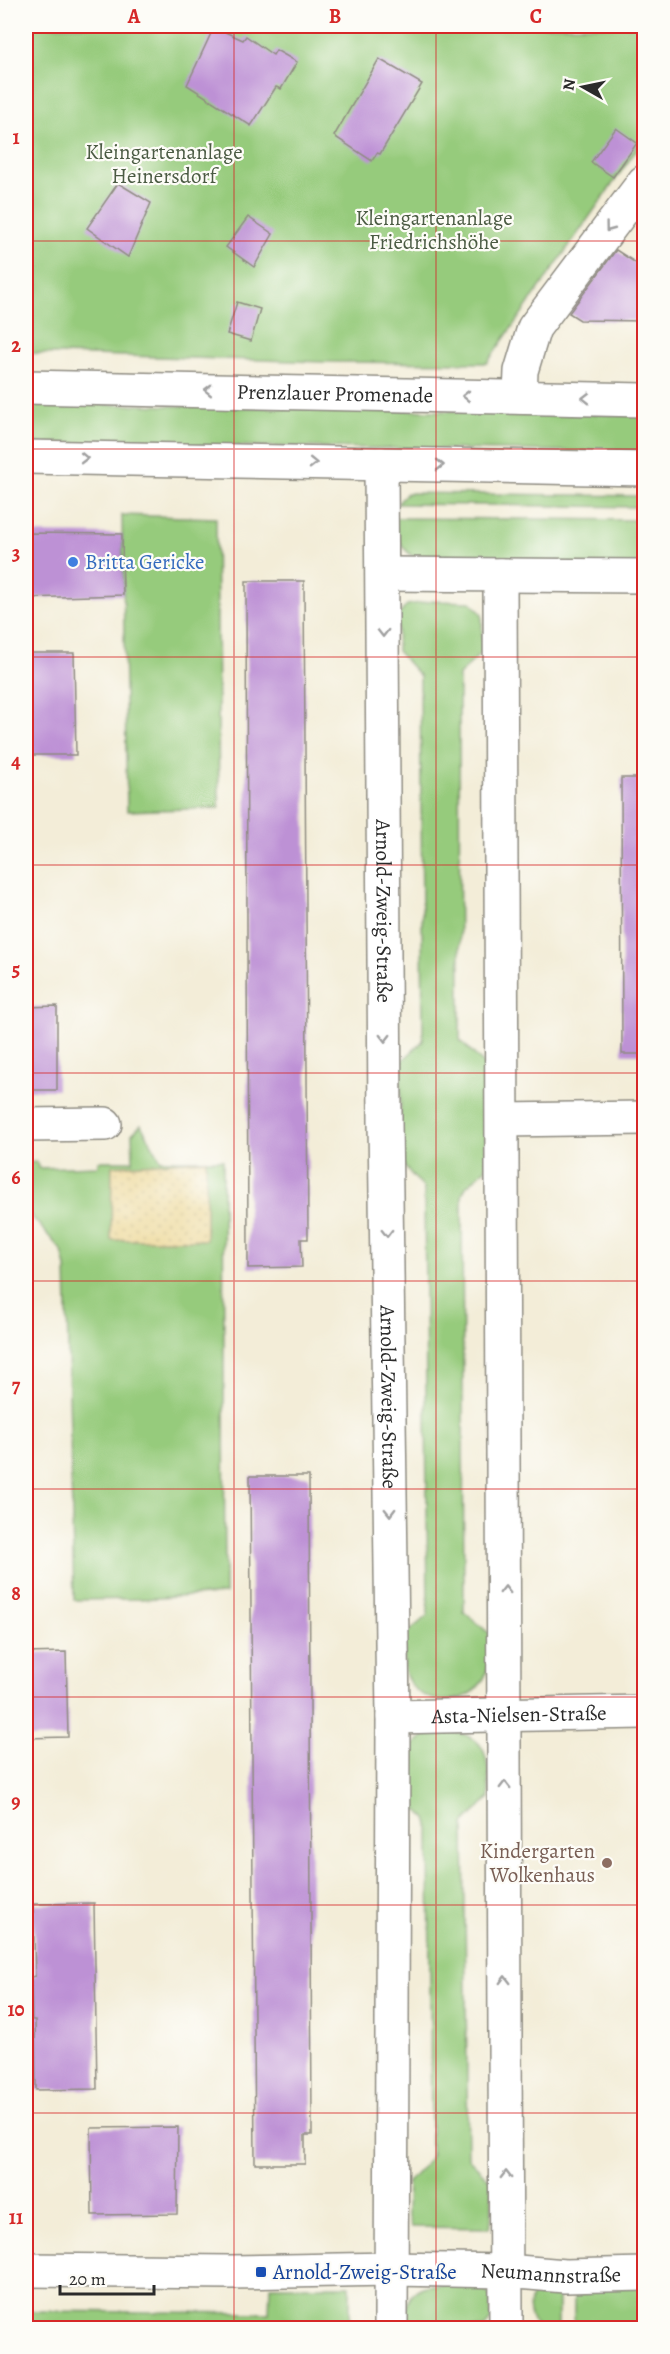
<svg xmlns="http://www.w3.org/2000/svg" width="670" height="2354" font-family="Alegreya,serif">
  <defs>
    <pattern id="sand-dots" width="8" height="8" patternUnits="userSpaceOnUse" patternTransform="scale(1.5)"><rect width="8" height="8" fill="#eeda9e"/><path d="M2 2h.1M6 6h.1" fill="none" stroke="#cb8" stroke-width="1.8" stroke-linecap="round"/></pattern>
  </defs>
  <rect width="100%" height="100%" fill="#fdfcf7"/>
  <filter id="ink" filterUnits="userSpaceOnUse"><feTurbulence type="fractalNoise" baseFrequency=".0167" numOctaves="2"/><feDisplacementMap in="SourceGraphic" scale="12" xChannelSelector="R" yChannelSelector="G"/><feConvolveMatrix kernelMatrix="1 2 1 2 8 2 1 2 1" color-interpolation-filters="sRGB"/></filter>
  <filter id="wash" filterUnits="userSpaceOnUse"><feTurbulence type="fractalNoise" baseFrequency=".008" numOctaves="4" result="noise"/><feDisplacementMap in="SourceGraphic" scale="24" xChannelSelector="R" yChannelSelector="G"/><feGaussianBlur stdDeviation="1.35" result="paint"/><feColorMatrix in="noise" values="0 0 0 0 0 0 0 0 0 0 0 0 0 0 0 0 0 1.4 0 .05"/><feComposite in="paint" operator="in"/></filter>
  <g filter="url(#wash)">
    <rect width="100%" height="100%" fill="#f3edd8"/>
    <!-- green -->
    <path fill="#96cb7b" stroke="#607b53" stroke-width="1.5" d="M26,26H644V139L487,363L324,362L26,353Z
      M26,403L644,415V452L26,443Z
      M407,493L644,496V507L397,504Z
      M122,515L216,518L219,808L127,811Z
      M393,518L644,520V555L635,567L421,562C401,550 397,540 393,518Z
      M433,601L471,602L482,614V652L459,675L460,1040L485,1065L486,1168L466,1187L462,1195L464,1612L490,1634C489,1649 491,1667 483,1680C466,1709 415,1708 405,1672C402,1661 405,1646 405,1635L428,1615L424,1188L400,1162L401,1062L423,1041L420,676L397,651L398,616L407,605Z
      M141,1125L161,1160H223L225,1594L140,1599L74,1600L66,1267L62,1251L26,1210V1163L36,1162L39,1168L98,1166V1161H133L132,1134Z
      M435,1731C489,1731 488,1753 489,1798L464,1824L468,2158L492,2182V2216L489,2228L411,2227L407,2214L408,2182L428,2161L431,2153L429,1825L427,1819L407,1800C405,1769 400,1744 435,1731Z
      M558,2284V2328H538C527,2317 527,2301 535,2288Z
      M574,2284H644V2328H574Z
      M473,2285L482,2287L490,2295L491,2320L484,2328H416C410,2323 406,2316 407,2307C410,2277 451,2285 473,2285Z
      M270,2286H350V2328H26V2311L269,2313Z"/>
    <!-- sand -->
    <path fill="url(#sand-dots)" stroke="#8c8264" stroke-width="1.5" d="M206,1160V1240H111L112,1166Z"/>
    <g id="blocks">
      <!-- building -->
      <path fill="#bd91d5" d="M214,27L243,40L246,36L273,55L276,50L297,62L281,89L276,87L251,126L187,85Z
        M379,59L422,84L380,154L377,153L372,161L334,136Z
        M616,128L637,143L613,177L591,162Z
        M118,183L151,203L128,257L87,228Z
        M248,217L273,234L254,267L226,247Z
        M616,250L645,269V321L580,320L569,313Z
        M237,302L260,309L251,341L227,334Z
        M26,533L122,534L123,595L26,598Z
        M246,581H304L308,1239H301L302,1267L248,1268Z
        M26,653H74L76,755H26Z
        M621,778H645V1054H622Z
        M57,1006V1090H26V1007Z
        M250,1476H309L312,2135H305V2164H255Z
        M66,1652L68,1737L26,1738V1653Z
        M94,1903L97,2089L36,2090L35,2020H32L31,1977L35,1976L33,1904Z
        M178,2127L177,2214L92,2215L91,2128Z"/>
    </g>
  </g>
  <g filter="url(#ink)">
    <use href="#blocks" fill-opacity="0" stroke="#8f8c82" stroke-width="1.5"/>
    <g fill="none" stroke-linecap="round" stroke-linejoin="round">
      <!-- street casing -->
      <g stroke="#8f8c82" stroke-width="36">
        <g id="street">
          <path d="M520,397L521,371L534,328L644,182"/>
          <path id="s1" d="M381,464L385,1121L393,1717L391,2328"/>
          <path d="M383,574L644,576"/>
          <path d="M500,575L506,2328"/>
          <path d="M503,1120L644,1118"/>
          <path d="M26,1125L105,1124"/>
          <path id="s2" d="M393,1717L644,1712"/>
        </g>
      </g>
      <!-- secondary casing -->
      <g stroke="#8f8c82" stroke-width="36">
        <g id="secondary">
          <path id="s3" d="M26,2270L230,2272L391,2269L506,2271L565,2276L644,2274"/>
        </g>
      </g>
      <!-- primary casing -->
      <g stroke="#8f8c82" stroke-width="36">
        <g id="primary">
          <path id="s4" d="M26,387L644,400"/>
          <path d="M26,457L644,469"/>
        </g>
      </g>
      <!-- street -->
      <use href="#street" stroke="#fff" stroke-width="33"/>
      <!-- secondary -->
      <use href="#secondary" stroke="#fff" stroke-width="33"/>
      <!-- primary -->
      <use href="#primary" stroke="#fff" stroke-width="33"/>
    </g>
    <!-- one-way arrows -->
    <defs><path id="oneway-chevron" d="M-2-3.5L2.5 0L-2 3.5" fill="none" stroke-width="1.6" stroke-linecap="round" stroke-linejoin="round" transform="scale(1.5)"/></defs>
    <g stroke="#a0a0a0">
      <use href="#oneway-chevron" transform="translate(609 228) rotate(127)"/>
      <use href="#oneway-chevron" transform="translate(208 390) rotate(-179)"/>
      <use href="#oneway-chevron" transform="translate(466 396) rotate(-179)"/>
      <use href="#oneway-chevron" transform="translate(586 398) rotate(-179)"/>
      <use href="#oneway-chevron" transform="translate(84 458) rotate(1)"/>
      <use href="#oneway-chevron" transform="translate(313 463) rotate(1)"/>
      <use href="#oneway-chevron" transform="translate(440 465) rotate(1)"/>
      <use href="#oneway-chevron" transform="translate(383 633) rotate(90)"/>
      <use href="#oneway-chevron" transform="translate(385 1038) rotate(90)"/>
      <use href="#oneway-chevron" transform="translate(387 1233) rotate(89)"/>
      <use href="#oneway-chevron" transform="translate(390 1512) rotate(89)"/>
      <use href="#oneway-chevron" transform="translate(505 1590) rotate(-90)"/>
      <use href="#oneway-chevron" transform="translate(505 1785) rotate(-90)"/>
      <use href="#oneway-chevron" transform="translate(505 1980) rotate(-90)"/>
      <use href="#oneway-chevron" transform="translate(506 2175) rotate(-90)"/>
    </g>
  </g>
  <!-- grid -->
  <path fill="none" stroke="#d62828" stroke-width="1.5" stroke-opacity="0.55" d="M234,26V2328M436,26V2328M26,241H644M26,449H644M26,657H644M26,865H644M26,1073H644M26,1281H644M26,1489H644M26,1697H644M26,1905H644M26,2113H644"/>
  <!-- markers -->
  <circle fill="#3f7fe0" stroke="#fdfcf7" stroke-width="2" cx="73" cy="562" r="6"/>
  <circle fill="#8d6e63" stroke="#fdfcf7" stroke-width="2" cx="607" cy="1863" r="6"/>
  <rect fill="#1a4fb4" stroke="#fdfcf7" stroke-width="2" x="255" y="2266" width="12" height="12" rx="3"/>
  <g text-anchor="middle" stroke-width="4.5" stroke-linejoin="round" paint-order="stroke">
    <!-- park labels -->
    <g font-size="21" fill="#4b5b43" stroke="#fdfcf7">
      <text x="164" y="159">Kleingartenanlage<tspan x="164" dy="24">Heinersdorf</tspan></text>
      <text x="434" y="225">Kleingartenanlage<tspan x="434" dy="24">Friedrichshöhe</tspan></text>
    </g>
    <!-- street labels -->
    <g font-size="21" fill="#2b2b2b" stroke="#fdfcf7">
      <text dy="7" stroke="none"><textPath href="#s4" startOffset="309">Prenzlauer Promenade</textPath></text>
      <text dy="7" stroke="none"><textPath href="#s1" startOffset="447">Arnold-Zweig-Straße</textPath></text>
      <text dy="7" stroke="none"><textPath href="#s1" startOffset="933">Arnold-Zweig-Straße</textPath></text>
      <text dy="7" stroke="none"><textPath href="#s2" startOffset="126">Asta-Nielsen-Straße</textPath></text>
      <text dy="7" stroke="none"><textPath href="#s3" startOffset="525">Neumannstraße</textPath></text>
    </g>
    <!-- shop labels -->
    <g font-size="21" fill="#366cbe" stroke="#fdfcf7" text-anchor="start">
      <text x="85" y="569">Britta Gericke</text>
    </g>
    <!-- education labels -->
    <g font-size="21" fill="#785e54" stroke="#fdfcf7" text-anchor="end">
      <text x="595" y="1858">Kindergarten<tspan x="595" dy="24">Wolkenhaus</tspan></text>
    </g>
    <!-- transit labels -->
    <g font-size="21" fill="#164399" stroke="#fdfcf7" text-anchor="start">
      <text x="273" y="2279">Arnold-Zweig-Straße</text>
    </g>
  </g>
  <!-- margin -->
  <rect width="670" height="2354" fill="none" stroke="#fdfcf7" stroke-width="66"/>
  <!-- north arrow -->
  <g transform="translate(583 87) rotate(279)" stroke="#fdfcf7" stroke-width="4.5" paint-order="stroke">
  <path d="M0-4.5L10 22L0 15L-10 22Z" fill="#2b2b2b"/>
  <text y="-9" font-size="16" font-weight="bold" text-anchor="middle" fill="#2b2b2b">N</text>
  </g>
  <!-- scale -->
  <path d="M60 2285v9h94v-9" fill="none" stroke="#2b2b2b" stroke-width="3"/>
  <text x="69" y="2285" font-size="18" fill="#2b2b2b" stroke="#fdfcf7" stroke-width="4.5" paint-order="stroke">20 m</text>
  <rect x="33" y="33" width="604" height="2288" fill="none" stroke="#d62828" stroke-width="2"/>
  <g font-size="20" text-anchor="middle" font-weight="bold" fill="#d62828">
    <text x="134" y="23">A</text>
    <text x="335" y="23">B</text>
    <text x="536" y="23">C</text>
    <text x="16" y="144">1</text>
    <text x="16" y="352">2</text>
    <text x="16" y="560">3</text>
    <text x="16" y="768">4</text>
    <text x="16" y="976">5</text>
    <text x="16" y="1184">6</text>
    <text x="16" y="1392">7</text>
    <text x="16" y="1600">8</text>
    <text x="16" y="1808">9</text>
    <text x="16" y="2016">10</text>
    <text x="16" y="2224">11</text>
  </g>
</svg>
